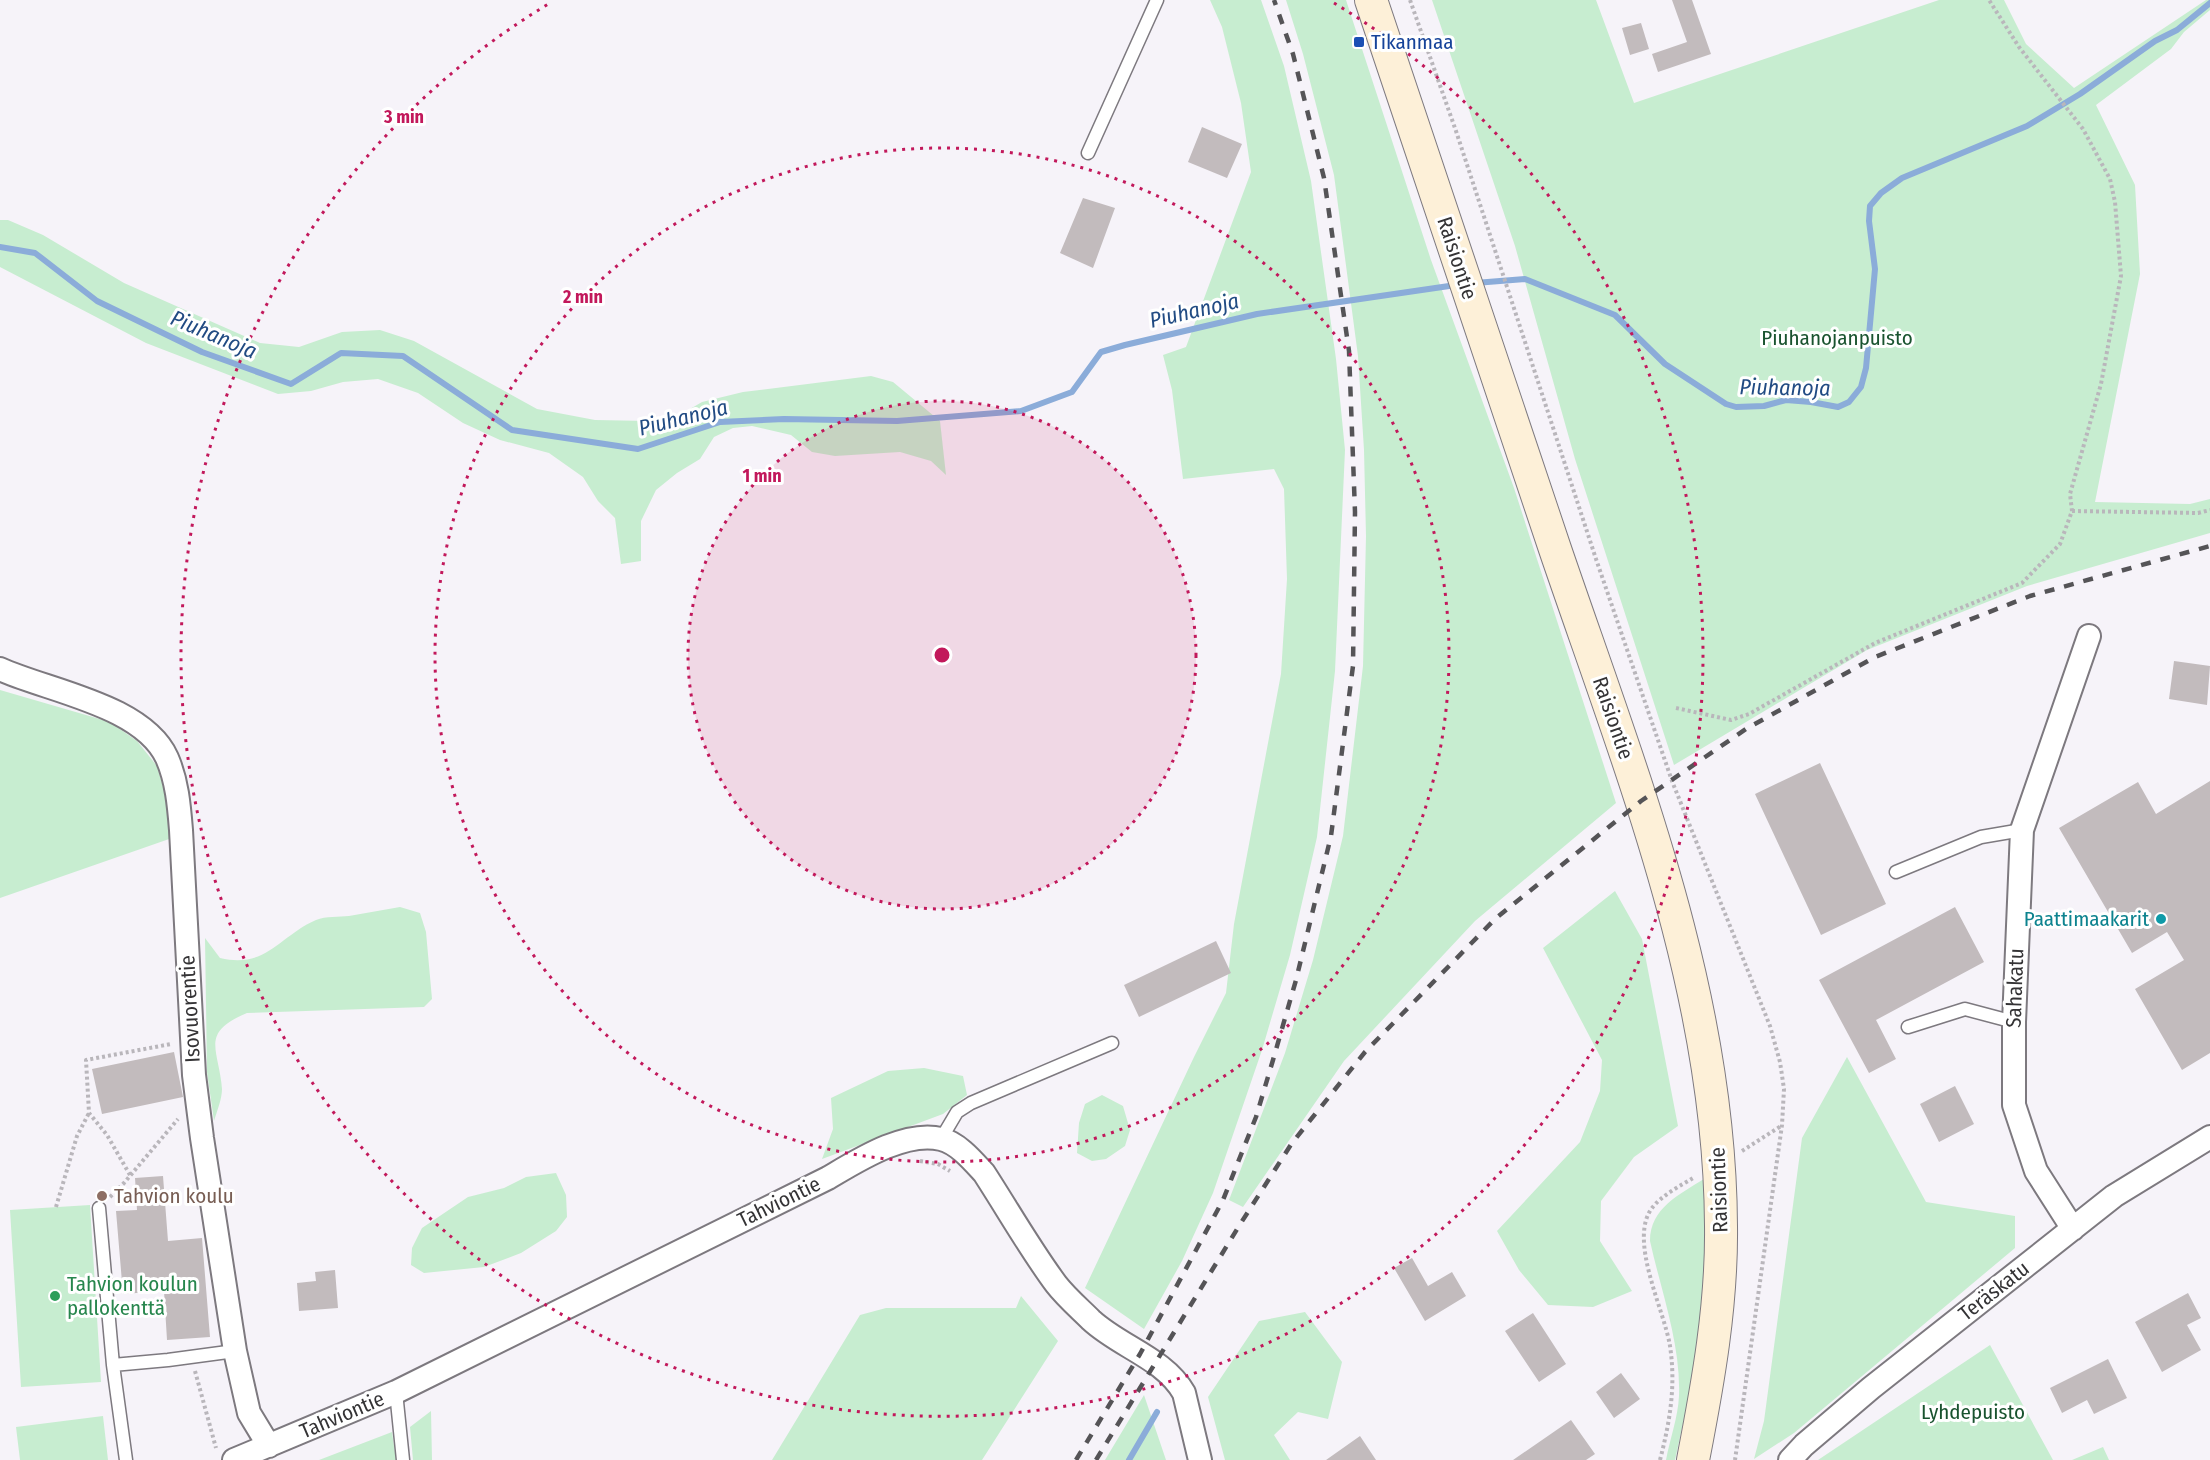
<svg xmlns="http://www.w3.org/2000/svg" width="2210" height="1460" font-family="'Fira Sans Condensed',sans-serif">
  <rect width="100%" height="100%" fill="#f6f3f9"/>
  <!-- green -->
  <path fill="#c7edd0" d="M1210,0H1261L1284,66L1311,181L1336,359L1345,450L1335,671L1317,837L1290,955L1262,1050L1213,1193L1182,1261L1144,1329L1085,1288L1194,1057L1226,993L1234,924L1281,674L1287,579L1284,489L1274,469L1183,479L1172,390L1163,355L1186,347L1251,172L1241,103L1222,27Z
    M1286,0H1346L1431,260L1514,488L1616,803L1475,921L1344,1061L1243,1207L1229,1200L1285,1053L1313,960L1343,836L1363,666L1366,536L1364,450L1358,356L1334,175L1303,54Z
    M1432,0H1596L1634,103L1939,0H2004L2026,44L2074,88L2206,0H2210V10L2184,32L2171,49L2096,105L2135,185L2140,274L2095,502L2190,504L2210,499V533L2027,586L1867,650L1674,765L1575,459L1515,246Z
    M0,220H8L43,235L124,283L260,343L299,347L342,332L380,330L414,341L537,409L595,420L649,421L678,416L702,402L743,392L871,376L893,382L940,421L946,475L931,461L900,452L835,456L812,452L791,435L752,426L733,428L714,437L700,459L677,473L656,490L641,521V561L621,564L615,518L598,501L583,477L549,453L500,440L463,423L418,393L378,379L343,382L311,391L278,394L146,343L0,267Z
    M0,690L110,722L137,741L157,766L166,797L172,838L0,898Z
    M1615,891L1642,939L1678,1126L1634,1157L1601,1201L1600,1241L1632,1291L1593,1307L1548,1305L1519,1270L1497,1231L1580,1142L1600,1091L1602,1060L1543,948Z
    M400,907L420,913L426,932L432,999L424,1007L247,1013C199,1033 219,1049 222,1089C222,1099 217,1111 214,1121L207,1072L205,938L220,958C267,969 279,936 316,920C326,916 339,917 349,916C366,913 383,910 400,907Z
    M1847,1057L1926,1202L2015,1216V1248L1794,1433L1754,1459L1764,1421L1802,1138Z
    M924,1068L963,1076L967,1095L943,1114L822,1159L833,1129L831,1098L888,1071Z
    M1102,1095L1123,1106L1130,1130L1125,1146L1106,1159L1092,1161L1077,1153L1079,1123L1085,1104Z
    M556,1173L566,1195L567,1217L556,1231L521,1253L484,1267L424,1273L411,1265L412,1248L422,1228L468,1197L504,1188L526,1177Z
    M1704,1179C1706,1218 1708,1259 1704,1298C1699,1353 1687,1406 1675,1460H1666C1670,1439 1678,1417 1679,1396C1681,1344 1661,1291 1650,1241C1650,1208 1680,1194 1704,1179Z
    M90,1205L101,1382L21,1387L10,1210Z
    M1021,1296L1058,1341L982,1460H772L860,1315L886,1308H1016Z
    M1305,1312L1342,1362L1328,1419L1298,1412L1274,1435L1290,1460H1225L1208,1397L1259,1321Z
    M1990,1345L2053,1460H1818Z
    M1144,1395L1166,1460H1105Z
    M431,1411L432,1460H413L410,1427Z
    M103,1416L108,1460H20L16,1427Z
    M392,1432L396,1460H319Z
    M2103,1447L2109,1460H2072Z"/>
  <g fill="none" stroke-linecap="round" stroke-linejoin="round">
    <!-- stream -->
    <path stroke="#8bacd9" stroke-width="6" d="M0,247L35,253L97,301L202,352L291,384L341,353L403,356L512,430L638,449L720,422L784,419L897,421L1021,411L1072,392L1101,352L1125,345L1257,314L1456,285
      M1475,283L1525,279L1615,315L1665,364L1726,404L1736,407L1764,406L1786,400L1811,402L1838,407L1849,402L1861,387L1866,368L1875,269L1869,221L1870,206L1881,193L1902,178L2027,126L2080,94L2155,41L2177,30L2210,3
      M1129,1460L1157,1412"/>
  </g>
  <!-- building -->
  <path fill="#c2bbbd" d="M1672,0H1692L1711,54L1658,72L1652,54L1687,42Z
    M1641,23L1649,49L1630,55L1622,28Z
    M1202,127L1242,144L1227,178L1188,162Z
    M1083,198L1115,208L1093,268L1060,253Z
    M2174,661L2210,666L2207,705L2169,699Z
    M1820,763L1886,904L1821,935L1755,794Z
    M2210,781V1053L2182,1070L2135,989L2184,960L2167,932L2132,953L2059,828L2138,782L2156,814Z
    M1955,907L1984,962L1876,1020L1896,1059L1869,1073L1819,980Z
    M1216,941L1231,973L1139,1017L1124,985Z
    M174,1052L183,1097L102,1114L92,1069Z
    M1955,1086L1974,1124L1939,1142L1920,1104Z
    M163,1176L168,1241L202,1238L210,1337L167,1340L164,1291L123,1294L116,1211L137,1210L135,1178Z
    M1412,1258L1428,1286L1452,1272L1466,1296L1425,1321L1394,1268Z
    M335,1270L338,1308L299,1311L297,1283L316,1281L315,1272Z
    M2188,1293L2201,1318L2187,1325L2201,1350L2162,1372L2135,1322Z
    M1533,1313L1566,1364L1539,1382L1505,1331Z
    M2108,1359L2127,1398L2094,1414L2087,1400L2062,1413L2050,1388Z
    M1621,1373L1640,1399L1614,1418L1596,1392Z
    M1571,1420L1595,1454L1586,1460H1513Z
    M1360,1436L1376,1460H1326Z"/>
  <g fill="none" stroke-linecap="round" stroke-linejoin="round">
    <!-- service casing -->
    <g stroke="#7d797f" stroke-width="15">
      <path id="service" d="M1088,153L1157,0
        M1896,872L1981,837L2022,830
        M1908,1027L1965,1009L2014,1022
        M941,1139L957,1112L971,1103L1112,1043
        M99,1208L113,1365L126,1460
        M113,1365L168,1360L235,1351
        M396,1392L403,1460"/>
    </g>
    <!-- minor casing -->
    <g stroke="#7d797f" stroke-width="26">
      <path id="minor" d="M0,669C48,691 143,705 167,758C177,781 179,805 181,830L194,1075L202,1138L235,1351L249,1413L269,1446
        M2073,1229L2036,1171L2014,1105V1022L2022,830L2089,636
        M234,1460L396,1392L828,1178C857,1161 905,1130 941,1139C958,1143 973,1161 984,1173C1008,1210 1030,1249 1056,1284C1066,1297 1080,1309 1091,1320C1120,1347 1164,1358 1184,1393L1200,1460
        M1790,1460L1804,1445L1871,1388L2114,1196L2210,1137"/>
    </g>
    <!-- secondary casing -->
    <g stroke="#7d797f" stroke-width="34">
      <path id="secondary" d="M1371,0C1432,183 1493,366 1555,549C1630,769 1720,990 1721,1226C1722,1305 1708,1383 1693,1460"/>
    </g>
    <!-- path -->
    <path stroke="#b9b6bb" stroke-width="4" stroke-dasharray="3 3" stroke-linecap="butt" d="M1410,0L1456,131L1596,559L1672,781L1770,1026L1780,1062L1784,1089L1782,1125L1735,1460
      M2072,511L2198,513L2210,510
      M1676,708L1731,720L1749,714L1875,643L2022,583L2060,544L2072,511L2070,494L2101,384L2121,276L2115,202L2110,179L2083,129L2019,47L1989,0
      M1742,1151L1781,1126
      M920,1161L938,1164L950,1171
      M130,1175L107,1135L89,1113L86,1060L171,1044
      M110,1197L124,1183L178,1119
      M56,1207L77,1136L89,1113
      M195,1371L216,1448
      M1660,1460C1670,1421 1676,1386 1670,1346C1664,1309 1628,1240 1652,1208C1662,1195 1680,1186 1693,1178"/>
    <!-- service -->
    <use href="#service" stroke="#fff" stroke-width="12"/>
    <!-- minor -->
    <use href="#minor" stroke="#fff" stroke-width="22"/>
    <!-- secondary -->
    <use href="#secondary" stroke="#fdf0d8" stroke-width="32"/>
    <!-- rail -->
    <path stroke="#555457" stroke-width="4.5" stroke-dasharray="10 10" stroke-linecap="butt" d="M1076,1460L1140,1354L1223,1200L1256,1117L1273,1060L1296,980L1331,836L1353,666L1355,512L1349,351L1324,178L1293,54L1274,0
      M1096,1460L1239,1226L1292,1143L1365,1052L1495,919L1641,801L1746,729L1875,657L2030,596L2210,546"/>
  </g>
  <!-- distance rings -->
  <circle cx="942" cy="655" r="254" fill="#c2185b" fill-opacity=".12"/>
  <g fill="none" stroke="#c2185b" stroke-width="3" stroke-dasharray="3 6">
    <circle cx="942" cy="655" r="254"/>
    <circle cx="942" cy="655" r="507"/>
    <path d="M1334 3A761 761 0 1 1 550 3"/>
  </g>
  <!-- markers -->
  <rect fill="#1a4fb4" stroke="#fff" stroke-width="2" x="1353" y="36" width="12" height="12" rx="3"/>
  <circle fill="#0f9aa8" stroke="#fff" stroke-width="2" cx="2161" cy="919" r="6"/>
  <circle fill="#8d6e63" stroke="#fff" stroke-width="2" cx="102" cy="1196" r="6"/>
  <circle fill="#2e9e5b" stroke="#fff" stroke-width="2" cx="55" cy="1296" r="6"/>
  <g text-anchor="middle" stroke-width="6" stroke-linejoin="round" paint-order="stroke">
    <!-- transit labels -->
    <g font-size="21" fill="#164399" stroke="#fff" text-anchor="start">
      <text x="1371" y="49">Tikanmaa</text>
    </g>
    <!-- street labels -->
    <g font-size="21" fill="#343335" stroke="#fff">
      <text transform="translate(1457 258) rotate(72)" y="7">Raisiontie</text>
      <text transform="translate(1613 718) rotate(71)" y="7">Raisiontie</text>
      <text transform="translate(2015 988) rotate(-88)" y="7">Sahakatu</text>
      <text transform="translate(190 1009) rotate(-93)" y="7">Isovuorentie</text>
      <text transform="translate(1719 1190) rotate(-92)" y="7">Raisiontie</text>
      <text transform="translate(779 1202) rotate(-26)" y="7">Tahviontie</text>
      <text transform="translate(1994 1291) rotate(-38)" y="7">Teräskatu</text>
      <text transform="translate(342 1415) rotate(-23)" y="7">Tahviontie</text>
    </g>
    <!-- park labels -->
    <g font-size="21" fill="#19532f" stroke="#fff">
      <text x="1837" y="345">Piuhanojanpuisto</text>
      <text x="1973" y="1419">Lyhdepuisto</text>
    </g>
    <!-- culture labels -->
    <g font-size="21" fill="#0d838f" stroke="#fff" text-anchor="end">
      <text x="2149" y="926">Paattimaakarit</text>
    </g>
    <!-- education labels -->
    <g font-size="21" fill="#785e54" stroke="#fff" text-anchor="start">
      <text x="114" y="1203">Tahvion koulu</text>
    </g>
    <!-- leisure labels -->
    <g font-size="21" fill="#27864d" stroke="#fff" text-anchor="start">
      <text x="67" y="1291">Tahvion koulun<tspan x="67" dy="24">pallokenttä</tspan></text>
    </g>
    <!-- water labels -->
    <g font-size="22" font-style="italic" fill="#214b83" stroke="#fff">
      <text transform="translate(1194 310) rotate(-13)" y="8">Piuhanoja</text>
      <text transform="translate(214 334) rotate(23)" y="8">Piuhanoja</text>
      <text transform="translate(1785 387) rotate(1)" y="8">Piuhanoja</text>
      <text transform="translate(683 417) rotate(-14)" y="8">Piuhanoja</text>
    </g>
  </g>
  <circle cx="942" cy="655" r="9" fill="#c2185b" stroke="#fff" stroke-width="3"/>
  <g font-size="18" text-anchor="middle" font-weight="bold" fill="#c2185b" stroke="#fff" stroke-width="6" stroke-linejoin="round" paint-order="stroke">
    <text x="404" y="123">3 min</text>
    <text x="583" y="303">2 min</text>
    <text x="762" y="482">1 min</text>
  </g>
</svg>
